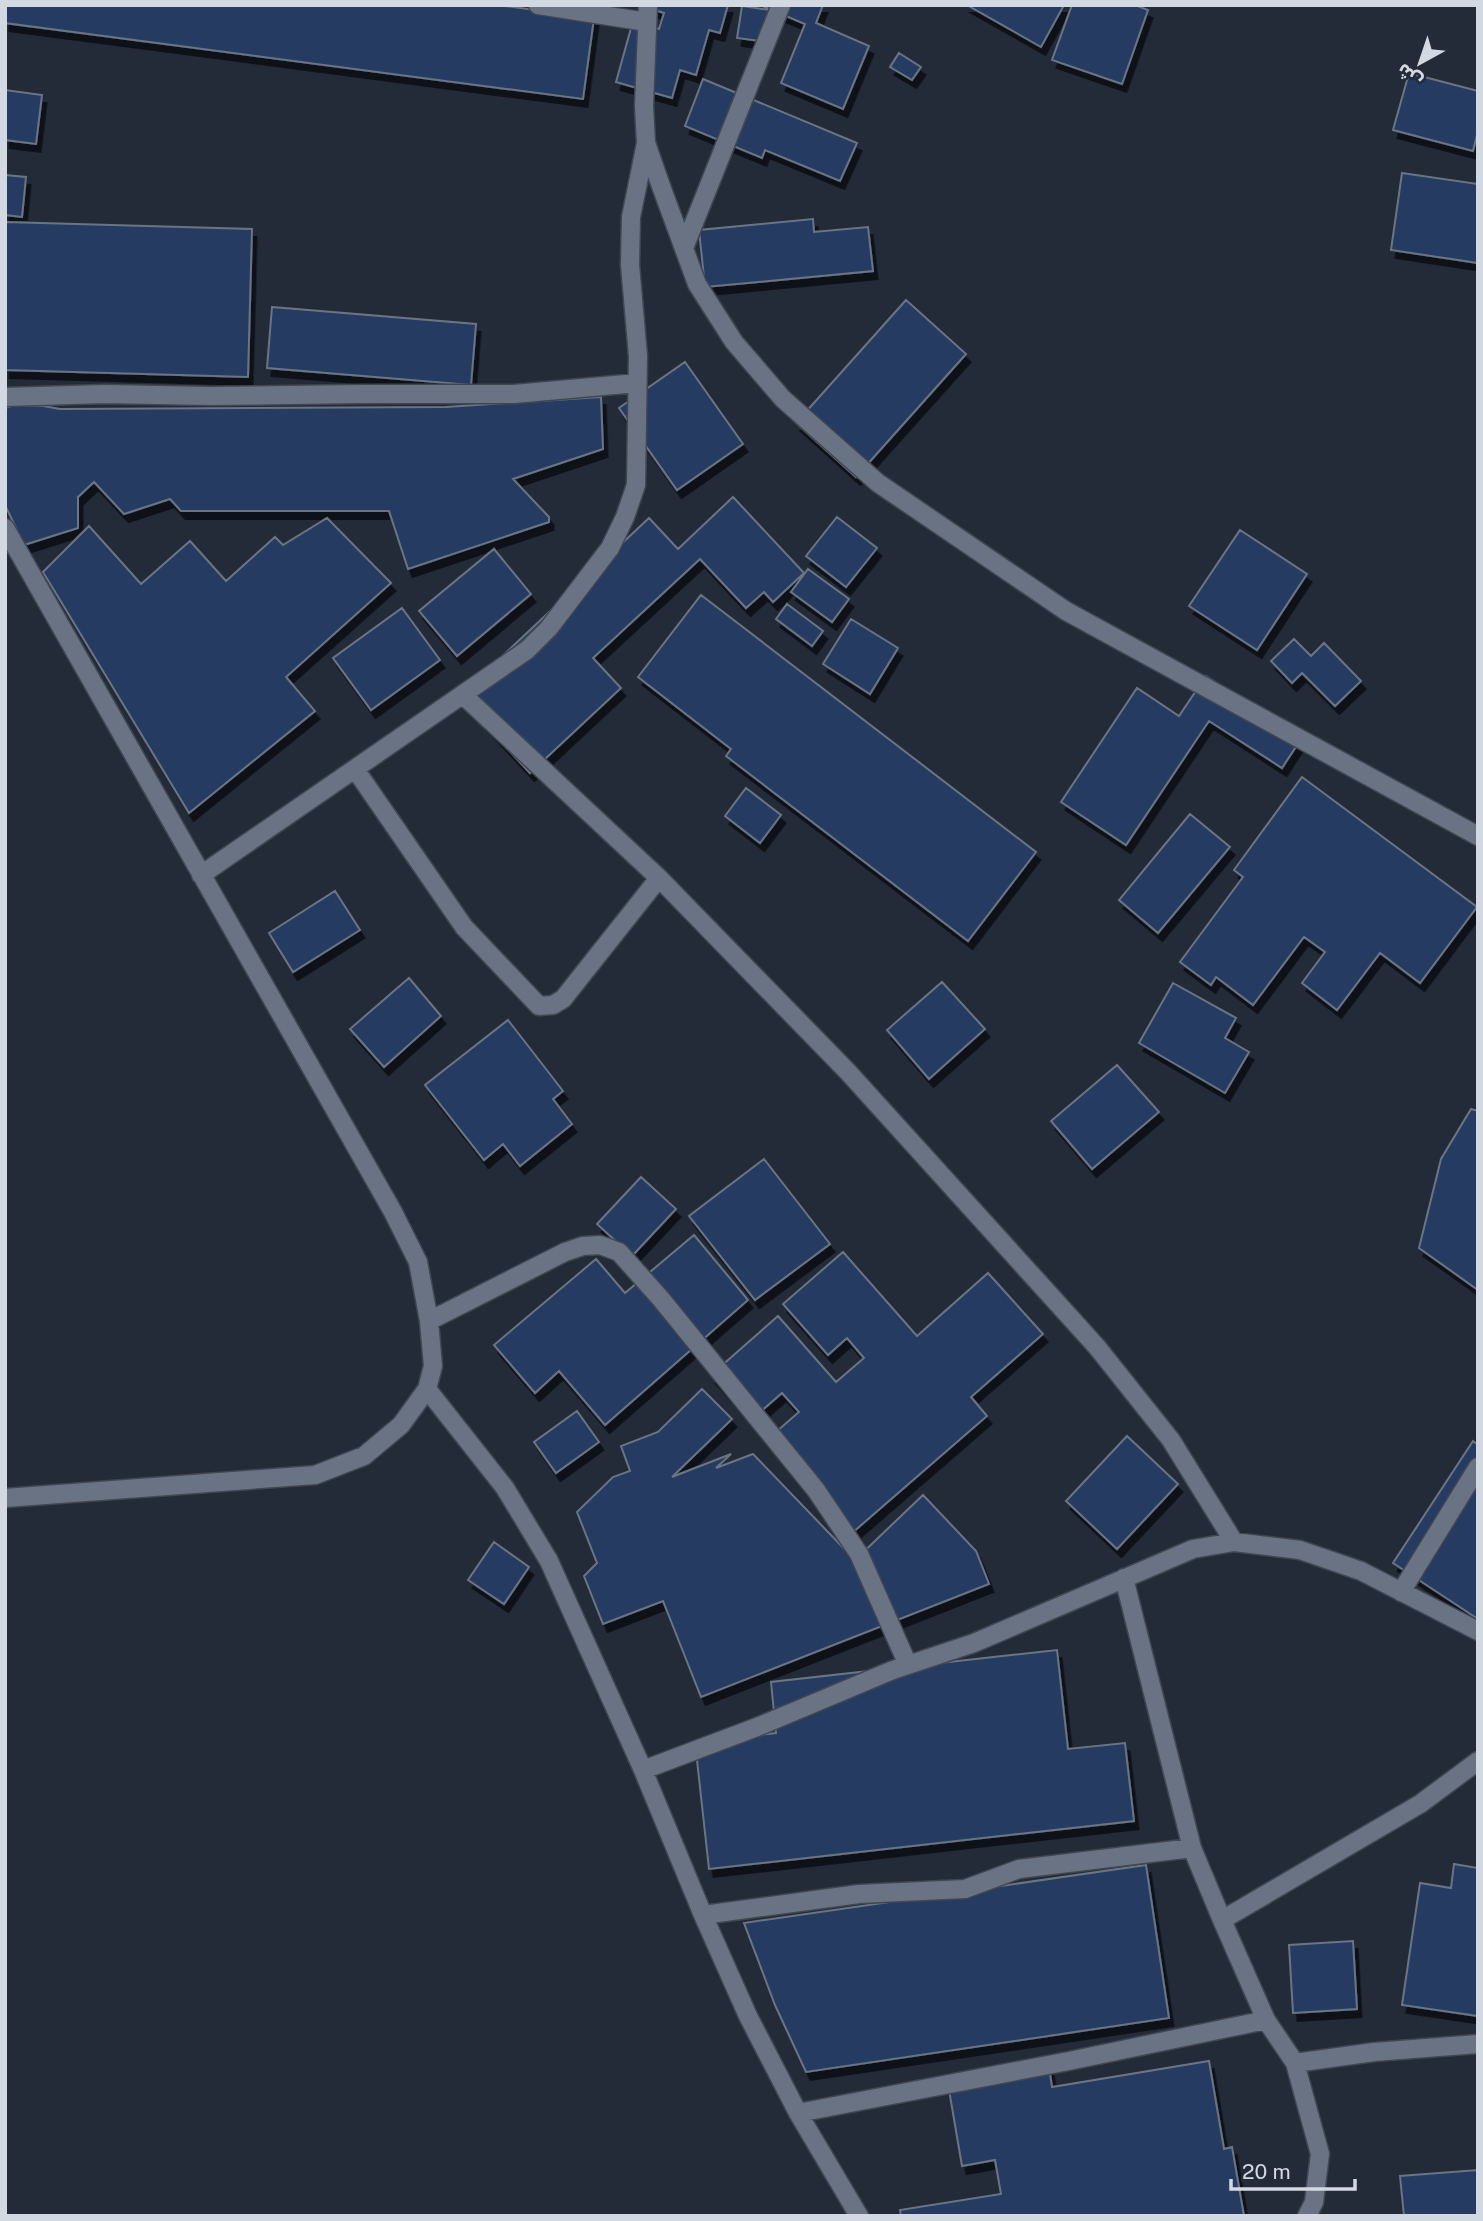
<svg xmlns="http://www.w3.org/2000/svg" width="1483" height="2221" font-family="'Public Sans','Noto Sans Arabic',sans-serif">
  <defs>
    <filter id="shadow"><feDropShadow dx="4.5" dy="8" stdDeviation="0" flood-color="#0009"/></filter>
  </defs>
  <rect width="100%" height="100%" fill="#232b39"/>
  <!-- building -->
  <path fill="#253b62" stroke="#6a7484" stroke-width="2" filter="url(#shadow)" d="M5,5H498L594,18L583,99L5,23Z
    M639,5H728L720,33L709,30L696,75L680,70L672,98L616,82L633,21L659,29L664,13Z
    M760,5H823L816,23L869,46L843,109L781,83L805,24Z
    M967,5H1064L1041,47Z
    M1072,5H1135L1148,10L1122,84L1052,60Z
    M742,6L770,10L767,42L737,38Z
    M899,53L921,67L912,80L890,67Z
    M1409,73L1478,91V131L1473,151L1393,130Z
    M703,79L857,143L840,181L765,150L762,158L685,126Z
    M5,90L42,95L36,144L5,140Z
    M1402,173L1478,184V263L1391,250Z
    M5,175L26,177L22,217L5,215Z
    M813,219L814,232L868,227L873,271L705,287L699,230Z
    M5,222L252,229L248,377L5,370Z
    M906,300L966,354L856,477L796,423Z
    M272,307L476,324L471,385L267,368Z
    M685,362L743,444L677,490L619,408Z
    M601,397L603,449L513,479L549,517V522L408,569L389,511H181L170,499L124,514L94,482L78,497V528L24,545L5,505V408L14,405L43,406L60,409L446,407Z
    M733,497L804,573L773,602L764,592L746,608L700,559L593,658L621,688L530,773L459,697L649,518L678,549Z
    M837,517L877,548L846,587L806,556Z
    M327,518L391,583L286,677L315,711L189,813L43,572L89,526L141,584L190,541L226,581L275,537L283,545Z
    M1240,530L1307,574L1257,650L1189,606Z
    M494,549L531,594L457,656L419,611Z
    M808,569L849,599L832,622L791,592Z
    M701,595L1036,852L968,941L726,756L731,749L638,677Z
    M787,604L823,631L812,646L776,619Z
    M402,608L440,660L371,710L333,658Z
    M851,619L898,648L870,694L823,664Z
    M1294,639L1311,656L1324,643L1361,681L1335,706L1302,673L1292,683L1271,661Z
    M1206,676L1301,739L1282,768L1209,721L1126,845L1061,802L1137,688L1179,716Z
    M1302,777L1477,907L1420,983L1380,953L1337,1010L1302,983L1325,952L1304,937L1253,1005L1216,977L1211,985L1180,962L1243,877L1234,870Z
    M746,788L781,815L760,843L725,816Z
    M1190,814L1230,847L1158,933L1119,900Z
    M335,891L360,930L293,972L269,933Z
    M409,978L441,1016L384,1067L350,1029Z
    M942,982L985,1029L929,1079L887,1030Z
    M1173,983L1236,1018L1225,1038L1249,1052L1225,1093L1139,1043Z
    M508,1020L563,1091L553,1099L572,1124L520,1166L503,1144L484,1160L425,1085Z
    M1117,1065L1159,1112L1092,1169L1051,1121Z
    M1471,1109L1478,1111V1290L1419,1248L1441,1159Z
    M764,1159L830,1244L755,1300L689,1216Z
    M641,1177L676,1209L632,1256L597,1224Z
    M694,1235L748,1300L605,1425L559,1371L535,1393L494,1345L596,1259L625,1293Z
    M843,1252L917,1336L988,1273L1043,1334L971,1397L987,1416L852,1533L769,1438L799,1412L782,1393L751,1420L711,1375L778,1316L836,1382L864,1358L847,1338L828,1355L783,1304Z
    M702,1389L732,1419L672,1477L731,1454L716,1468L753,1454L855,1560L923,1495L976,1551L989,1584L701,1697L663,1601L603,1624L584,1576L597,1563L577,1512L613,1477L630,1471L621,1446L658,1432Z
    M577,1411L599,1442L556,1473L534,1442Z
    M1127,1436L1178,1484L1117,1549L1066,1501Z
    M1473,1441L1478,1445V1619L1393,1563Z
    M494,1542L529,1567L504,1604L468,1580Z
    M1057,1650L1068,1749L1125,1743L1134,1821L709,1869L695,1742L776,1733L771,1682Z
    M1454,1864L1478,1868V2016L1402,2005L1420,1883L1451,1888Z
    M1146,1865L1169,2018L806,2072L775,2005L744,1923Z
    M1353,1941L1357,2009L1293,2013L1289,1945Z
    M1209,2061L1224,2149L1232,2147L1244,2216H901L900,2210L1001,2194L995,2160L962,2166L948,2084L1049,2067L1052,2087Z
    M1478,2170V2216H1404L1400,2176Z"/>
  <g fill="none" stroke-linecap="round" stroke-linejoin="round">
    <!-- minor casing -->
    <g stroke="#404752" stroke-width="21">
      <path id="minor" d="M538,5L647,22
        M648,5L644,106L646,143L661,186L697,284L734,342L783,399L878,483L1066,611L1478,836
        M684,248L781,5
        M5,397L105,394L211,396L361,394H514L637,383
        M5,528L393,1212L418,1262L429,1321L433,1366L427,1389L401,1425L364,1456L315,1475L5,1498
        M463,695L659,878L848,1072L1097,1347L1171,1440L1234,1542
        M355,769L464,927L539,1006L553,1005L563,999L659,878
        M201,875L527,650L549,628L610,548L625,517L636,485L638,356L630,265L631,217L646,143
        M429,1321L565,1252L583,1246L600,1245L619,1252L661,1299L816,1490L859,1554L908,1665
        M427,1389L505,1488L549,1561L643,1770L703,1915L748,2016L798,2113L859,2216
        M1124,1578L1192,1848L1222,1920
        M1401,1592L1478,1467
        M643,1770L757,1727L893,1670L974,1643L1193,1549L1234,1542L1300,1550L1361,1571L1478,1631
        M703,1915L859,1894L965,1889L1019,1869L1192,1848
        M1295,2063L1266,2020L1222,1920L1420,1804L1478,1761
        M798,2113L1069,2061L1266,2020
        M1307,2216L1314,2202L1320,2154L1295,2063L1374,2052L1478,2044"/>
    </g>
    <!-- minor -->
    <use href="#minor" stroke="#6a7384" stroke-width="18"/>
  </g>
  <!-- border -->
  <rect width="1483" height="2221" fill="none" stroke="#d3d9e2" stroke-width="14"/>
  <!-- north arrow -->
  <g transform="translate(1420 63) rotate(220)" stroke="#232b39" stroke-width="5" paint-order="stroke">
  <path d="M0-5L12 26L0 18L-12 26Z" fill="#d3d9e2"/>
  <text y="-10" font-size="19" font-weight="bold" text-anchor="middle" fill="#d3d9e2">ش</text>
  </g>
  <!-- scale -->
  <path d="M1231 2179v10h124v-10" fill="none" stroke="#d3d9e2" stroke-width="3.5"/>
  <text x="1242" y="2179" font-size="21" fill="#d3d9e2" stroke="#232b39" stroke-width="5" paint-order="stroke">20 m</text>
</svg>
